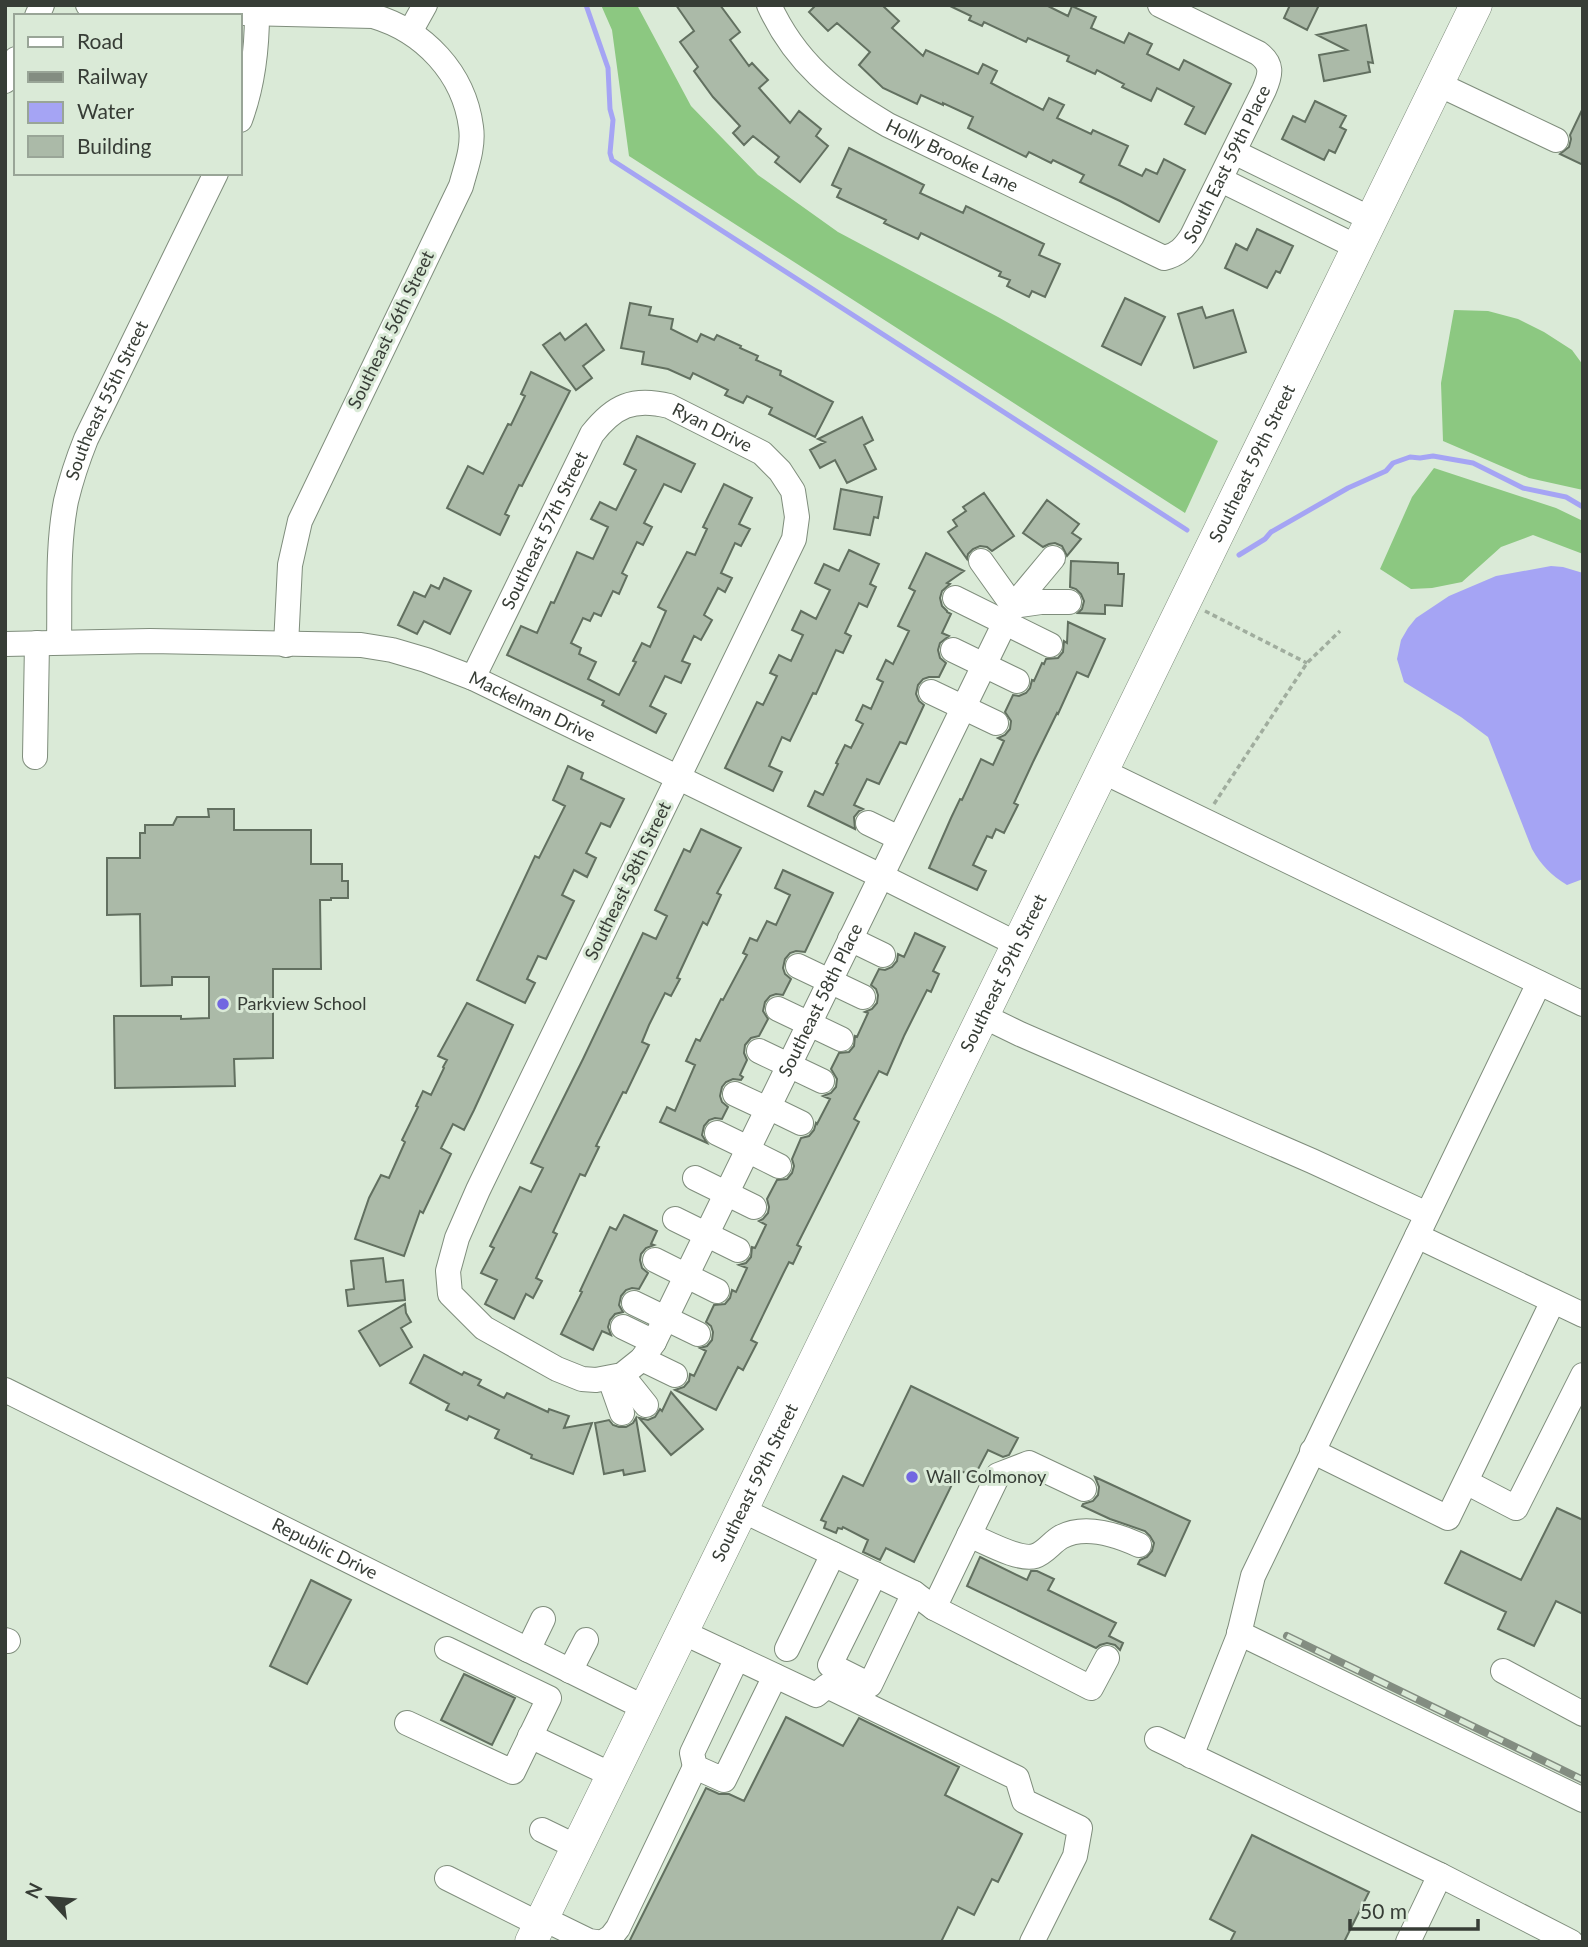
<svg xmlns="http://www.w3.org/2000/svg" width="1588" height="1947" font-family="Lato,sans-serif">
  <rect width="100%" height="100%" fill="#daead7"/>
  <!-- forest -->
  <path fill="#8cc881" d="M601,5H637L691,106L758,175L838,232L998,317L1218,441L1185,513L629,156L612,30Z
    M1454,310L1488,311L1518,319L1544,332L1572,350L1583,365V490L1529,478L1443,441L1441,383Z
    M1434,468L1556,508L1583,521V554L1533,535L1501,547L1462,582L1432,588L1411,589L1380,569L1412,497Z"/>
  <!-- water -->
  <path fill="#a5a4f4" d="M1551,566L1563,567L1583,573V879L1567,885C1551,875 1541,865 1532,849L1488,737L1461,717L1404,682L1397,659L1401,640L1408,628L1416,618L1449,596L1496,576Z"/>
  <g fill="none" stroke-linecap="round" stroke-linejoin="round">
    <!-- stream -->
    <path stroke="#a5a4f4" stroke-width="5" d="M586,5L608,68L610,109L613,120L610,153L612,160L1187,530
      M1239,555L1265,539L1271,532L1348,488L1386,471L1393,463L1410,457L1420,458L1433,456L1473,463L1523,488L1566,497L1583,507"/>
  </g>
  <!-- building -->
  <path fill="#abbaa8" stroke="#627060" stroke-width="2" d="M676,5H720L740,32L730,40L749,66L752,63L768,80L759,88L790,123L799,111L821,129L816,136L828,146L800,182L775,162L779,157L753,136L744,145L733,133L740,126L713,97L694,71L698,67L680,42L694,31Z
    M816,5H882L899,21L892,28L923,56L926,50L978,74L983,64L997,71L991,83L1043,110L1049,98L1064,105L1057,118L1091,134L1093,130L1128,146L1119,165L1142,176L1146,169L1157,174L1164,159L1185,170L1159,222L1120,201L1080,182L1084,175L1053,160L1051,163L1029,152L1026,157L968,128L973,117L943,103V105L921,95L917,104L883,88L859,65L870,52L837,23L828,31L809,12Z
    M948,5H1046L1068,16L1072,6L1096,17L1091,28L1124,43L1129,33L1152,44L1147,54L1179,70L1184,60L1231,84L1205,134L1185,124L1194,107L1157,88L1151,101L1122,87L1124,84L1097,70L1095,74L1067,61L1069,56L1028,38L1026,42L984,22L982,26L969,20L971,16Z
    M1290,5H1319L1307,30L1284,18Z
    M1366,25L1373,63L1368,62L1370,72L1324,81L1319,55L1347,50L1317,35Z
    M1315,101L1346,116L1340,127L1346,130L1335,153L1329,150L1324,160L1282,139L1293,116L1305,122Z
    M1583,108V165L1560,154L1569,147L1571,139L1570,135Z
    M849,148L924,185L920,193L963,213L966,206L1044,244L1039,255L1060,264L1045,297L1032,291L1029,297L1007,286L1010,280L999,276L1001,272L921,233L918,239L884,223L886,220L837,197L841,189L832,185Z
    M1257,229L1293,246L1280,273L1276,271L1267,288L1225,268L1236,244L1247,250Z
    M1125,298L1165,317L1141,365L1102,346Z
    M630,303L651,307L649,315L673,319L671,329L697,342L701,334L714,340L717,335L741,346L740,348L758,356L756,360L781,371L780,375L833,402L815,437L769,414L772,408L747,396L743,403L725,395L728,390L693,373L690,379L668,369L642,364L644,352L621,348Z
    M1202,307L1206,318L1233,310L1246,352L1194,368L1178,314Z
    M586,324L604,350L583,366L592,378L576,390L543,345L560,333L565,340Z
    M531,372L570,391L522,486L519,485L505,514L509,516L500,535L447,508L468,466L483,474L508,424L511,425L525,396L521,394Z
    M862,417L873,440L864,445L876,469L847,483L835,460L820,468L810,450L825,442L818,439Z
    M637,436L695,464L681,492L664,484L644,523L652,527L643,545L637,542L622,573L627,576L619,594L613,591L601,616L594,613L590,621L583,618L571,643L581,648L579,654L596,662L588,679L619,695L636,662L633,661L642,643L650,647L666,611L658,607L687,552L695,555L707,529L703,527L724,484L752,498L739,524L750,529L741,546L735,543L721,573L732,578L725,592L718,588L704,615L712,620L701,640L694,636L682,661L690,664L681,683L665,676L650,706L666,714L656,733L602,705L604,701L507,655L521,626L537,633L551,602L554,603L577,552L593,559L608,527L591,519L600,502L616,510L636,470L624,464Z
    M841,489L882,497L878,518L874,517L870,535L834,529Z
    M984,493L1014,536L992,551L987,547L980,546L973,549L968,554L967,559L948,532L957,526L953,520L966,511L963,507Z
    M1047,500L1079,524L1072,533L1081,539L1067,556L1062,546L1055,543L1049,544L1043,547L1023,533Z
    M849,550L879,564L870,584L876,587L867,607L859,603L845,633L851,636L843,653L836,650L816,694L813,693L790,741L782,737L769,766L782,772L773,791L725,768L757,702L763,705L777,676L770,673L779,655L791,661L803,635L792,630L801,611L816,619L830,590L815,583L824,564L839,571Z
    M926,553L964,571L947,583L950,584L942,591L940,598L942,606L947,611V612L951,614L942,633L949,636L940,643L938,650L940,658L946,663L939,677H929L923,679L918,685L916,694L919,701L924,705L906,744L900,742L879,784L867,779L854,805L863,809L859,811L854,817L855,829L808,806L815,791L823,795L838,764L836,763L845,745L851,748L863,724L856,720L863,705L871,709L883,682L877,679L886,660L893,664L909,631L898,626L915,591L909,588Z
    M1071,561L1118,563V574H1124L1122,606L1105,605V614L1078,613L1082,609L1084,601L1081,594L1076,589L1070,587Z
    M444,578L471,591L450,634L424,621L417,634L398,625L414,592L425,597L431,585L439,589Z
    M1068,622L1105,639L1088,677L1077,672L1058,714L1057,713L1033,762L1014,803L1018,805L1004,833L996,829L992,838L987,836L973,865L986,871L977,890L929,868L951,818L960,799L962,800L981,759L993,765L1004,741L998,738L1005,735L1010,729L1011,721L1005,712L1013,695L1019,696L1026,693L1030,688L1032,680L1034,681L1042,663L1044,664L1046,659L1058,658L1063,652L1064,641L1067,643Z
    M568,766L583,773L581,779L624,799L610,827L601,823L586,853L596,858L587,877L574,870L562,895L574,901L546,959L538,956L527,979L535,983L525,1003L477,980L535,856L539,858L565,806L553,800Z
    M208,809H234V830H311V864H342V881H348V898H331V900H320L321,969H273V1058L234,1059L235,1086L115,1088L114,1016H181V1019L209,1018V977H172V985L141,986L140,914L107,915V858H140V833H145V825H173L177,817H209Z
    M701,829L741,848L717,893L721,895L707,925L703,922L677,978L680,979L671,996L665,993L649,1025L642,1042L649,1045L626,1093L623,1092L596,1146L599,1147L585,1176L580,1174L553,1232L557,1234L536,1278L542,1281L533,1298L526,1294L514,1319L485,1304L497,1280L481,1273L494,1248L490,1246L520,1187L531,1192L543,1168L531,1163L583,1059L643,933L656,939L667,916L655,910L684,849L690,852Z
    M783,870L833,893L805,952L796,951L790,953L785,959L783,968L785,974L791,979L783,995L776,994L770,996L765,1002L763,1011L768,1019L759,1036L751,1038L745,1045L744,1053L747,1060L740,1075L743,1077L741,1080L733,1079L726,1082L722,1087L720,1096L722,1102L728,1107L722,1119L715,1118L709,1120L704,1126L702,1135L707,1143L660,1122L667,1107L675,1111L695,1065L686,1061L696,1039L700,1041L721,999L723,1000L747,955L743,953L750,938L757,941L767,921L776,925L790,895L775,888Z
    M915,933L945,947L933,971L939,974L931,992L927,990L904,1036L887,1075L879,1071L854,1119L859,1122L797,1245L801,1247L793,1264L789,1262L783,1274L751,1340L757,1343L743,1370L738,1367L716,1410L675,1390L684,1387L689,1381L690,1374L694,1376L706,1351L700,1348L707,1346L712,1340L713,1332L711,1326L706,1322L714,1305L725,1304L730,1298L732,1290L736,1292L747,1268L739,1265L746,1263L751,1257L752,1247L755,1248L766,1225L759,1221L763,1219L768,1213L769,1207L767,1199L777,1180L787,1179L792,1173L794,1166L792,1159L801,1138L809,1136L814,1130L816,1123L817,1124L830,1099L823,1096L831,1093L836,1087L837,1079L831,1069L839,1053L849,1052L854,1046L855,1036L857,1037L868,1013L865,1012L872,1009L877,1003L878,995L876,989L871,985L879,969L885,970L892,967L897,961L898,954L904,957Z
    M467,1003L513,1025L474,1110L464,1130L453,1124L441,1148L451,1154L423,1213L420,1211L404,1256L355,1239L369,1198L381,1175L389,1178L405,1142L402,1140L418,1107L416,1106L423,1091L431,1095L444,1068L443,1067L447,1060L438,1056Z
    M624,1215L657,1231L651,1244L654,1245L646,1248L641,1254L640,1260L642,1268L648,1273L639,1289L632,1288L626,1290L621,1296L619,1305L623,1312L615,1314L610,1320L608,1327L611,1335L602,1331L593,1350L561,1334L582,1292L580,1291L610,1227L616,1230Z
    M383,1258L386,1282L403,1280L405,1300L348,1306L346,1290L354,1289L351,1261Z
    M405,1304L406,1313L411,1322L401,1328L412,1347L380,1366L359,1331Z
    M424,1355L462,1375L464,1372L481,1380L478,1385L504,1398L507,1393L548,1412L549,1409L569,1416L564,1428L592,1423L573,1474L531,1458L532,1455L495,1438L499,1430L469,1416L467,1420L446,1410L449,1404L410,1383Z
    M911,1386L1018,1438L1009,1455L1003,1457L988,1450L974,1477L959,1470L914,1562L886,1548L880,1560L863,1552L868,1540L843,1527L842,1529L838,1528L836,1533L824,1528L826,1522L821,1520L843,1476L863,1486Z
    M671,1392L703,1429L671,1455L639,1418L648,1420L655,1417L660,1409L662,1411Z
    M636,1418L645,1471L624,1475L623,1470L604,1474L595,1423L609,1420L613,1425L619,1427H626L633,1423Z
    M1095,1477L1190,1521L1165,1576L1138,1564L1140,1560L1147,1557L1152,1551L1154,1543L1150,1536L1145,1531L1110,1519L1082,1506L1083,1504L1093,1501L1098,1495L1099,1487Z
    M1557,1508L1583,1520V1614L1556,1601L1534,1646L1498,1629L1506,1612L1445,1583L1461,1551L1521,1580Z
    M980,1557L1027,1580L1031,1571H1037L1054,1579L1048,1590L1116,1623L1109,1636L1123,1643L1120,1650L1115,1645L1107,1643L1100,1645L1096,1648L967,1586Z
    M311,1580L351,1600L307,1684L270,1666Z
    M464,1674L515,1698L492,1745L441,1720Z
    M786,1717L843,1746L859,1718L959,1767L945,1795L1022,1834L998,1882L992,1879L974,1915L958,1907L941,1942H629L706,1788L719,1794H729L744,1801Z
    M1252,1835L1369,1892L1344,1942H1230L1235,1932L1210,1919Z"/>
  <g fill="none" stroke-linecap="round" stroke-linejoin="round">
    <!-- minor casing -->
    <g stroke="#7f8d7c" stroke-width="26">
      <g id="minor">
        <path d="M88,5L109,10L373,16C424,31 464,73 471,127C474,147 466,167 461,186L300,521L290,565L286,645"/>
        <path id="s1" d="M769,5C795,62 835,94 888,125L1164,258C1178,255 1185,247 1192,236L1264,90C1271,74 1273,64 1258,53L1160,5"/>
        <path d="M37,16L42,5"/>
        <path d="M410,32L425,5"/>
        <path d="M5,81L16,59"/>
        <path d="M1438,84L1556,140"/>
        <path d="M240,120C253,85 257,51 257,13"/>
        <path d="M1234,152L1371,219"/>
        <path d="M1221,180L1357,247"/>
        <path d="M981,561L1013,606L1041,602H1069"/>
        <path d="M955,598L1050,645"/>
        <path id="s2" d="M59,642C60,596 57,547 66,501C71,480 78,459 86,439L216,173"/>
        <path id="s3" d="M5,644L150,641L361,645L392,650L426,660L473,678L881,876L1017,944"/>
        <path d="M953,650L1017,681"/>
        <path id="s4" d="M473,678L592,434C614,406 633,397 669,406L762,453L780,471L793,491L797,517L794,539L478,1190L457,1238L448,1271L450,1294L484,1328L557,1369L582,1379L596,1380L622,1375L642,1359L654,1342L1013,606L1053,558"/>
        <path d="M931,692L996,723"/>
        <path d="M35,757L37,643"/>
        <path d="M1102,771L1583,1004"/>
        <path d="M868,823L899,838"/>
        <path d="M850,939L883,955"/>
        <path d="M798,966L863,997"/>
        <path d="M778,1009L841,1039"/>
        <path d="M983,1016L1020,1034L1312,1161L1427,1214"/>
        <path d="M759,1051L822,1081"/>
        <path d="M735,1094L767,1109"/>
        <path d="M768,1107L801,1123"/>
        <path d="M717,1133L748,1148"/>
        <path d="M747,1150L779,1166"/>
        <path d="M695,1178L754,1207"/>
        <path d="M675,1219L738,1250"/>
        <path d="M1417,1236L1583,1315"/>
        <path d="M655,1260L717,1291"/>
        <path d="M634,1303L698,1334"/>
        <path d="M623,1327L654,1342"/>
        <path d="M642,1359L675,1375"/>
        <path d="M622,1375L646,1405"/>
        <path d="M610,1379L622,1413"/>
        <path id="s5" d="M5,1390L645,1708"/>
        <path d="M1312,1451L1448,1518L1553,1301"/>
        <path d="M1466,1482L1516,1508L1583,1375"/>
        <path d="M742,1510L914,1593L934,1608L1091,1688L1107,1658"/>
        <path d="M969,1535C986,1542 1019,1561 1035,1556C1045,1553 1052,1542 1061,1537C1085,1524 1117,1535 1139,1545"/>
        <path d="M875,1574L830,1665L870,1685L914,1593"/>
        <path d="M934,1608L998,1475L1029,1463L1084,1489"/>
        <path d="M682,1632L816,1695L827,1686L1017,1778L1024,1801L1080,1828L1075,1856L1032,1942"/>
        <path d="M1239,1633L1583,1800"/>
        <path d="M5,1640L8,1641"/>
        <path d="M787,1649L833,1554"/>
        <path d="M528,1650L543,1619"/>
        <path d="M737,1658L692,1753L695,1767L724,1780L775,1676"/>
        <path d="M570,1671L586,1640"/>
        <path d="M1503,1671L1583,1714"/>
        <path d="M407,1723L513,1772L549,1698L447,1649"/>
        <path d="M530,1736L612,1775"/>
        <path d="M1157,1739L1440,1875L1571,1942"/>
        <path d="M1191,1756L1238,1638L1253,1576L1539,983"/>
        <path d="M542,1830L577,1847"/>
        <path d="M447,1878L539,1924"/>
        <path d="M542,1918L589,1941L596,1942"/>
        <path d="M603,1942L611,1937L618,1928L695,1767"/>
        <path d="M1408,1942L1440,1875"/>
      </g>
    </g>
    <!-- major casing -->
    <g stroke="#7f8d7c" stroke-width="33">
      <g id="major">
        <path id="s6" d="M531,1942L1476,5"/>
      </g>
    </g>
    <!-- path -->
    <path stroke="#a0ad9e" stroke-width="3.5" stroke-dasharray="5 3.5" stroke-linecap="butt" d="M1205,611L1307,663
      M1214,804L1307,663L1340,631"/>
    <!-- minor -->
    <use href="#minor" stroke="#fff" stroke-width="24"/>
    <!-- major -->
    <use href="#major" stroke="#fff" stroke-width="32"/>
    <!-- rail casing -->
    <g stroke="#838d81" stroke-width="8">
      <path id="rail" d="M1287,1636L1583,1780"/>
    </g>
    <!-- rail -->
    <use href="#rail" stroke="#daead7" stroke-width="5" stroke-dasharray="16" stroke-linecap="butt"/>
  </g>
  <!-- markers -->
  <g fill="#7267e1" stroke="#daead7" stroke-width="2.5">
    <circle cx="223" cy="1004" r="7"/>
    <circle cx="912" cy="1477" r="7"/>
  </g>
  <g text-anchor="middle" stroke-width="6" stroke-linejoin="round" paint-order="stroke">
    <!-- street labels -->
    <g font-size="18" fill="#373d36" stroke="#daead7">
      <text dy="6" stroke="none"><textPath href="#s1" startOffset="243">Holly Brooke Lane</textPath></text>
      <text dy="6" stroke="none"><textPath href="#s1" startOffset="595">South East 59th Place</textPath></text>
      <text transform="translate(391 330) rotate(-64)" y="6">Southeast 56th Street</text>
      <text dy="6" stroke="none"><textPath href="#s2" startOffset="250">Southeast 55th Street</textPath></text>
      <text dy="6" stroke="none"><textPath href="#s4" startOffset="408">Ryan Drive</textPath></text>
      <text dy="6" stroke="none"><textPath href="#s6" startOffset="1645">Southeast 59th Street</textPath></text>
      <text dy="6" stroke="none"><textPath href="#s4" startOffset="164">Southeast 57th Street</textPath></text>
      <text dy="6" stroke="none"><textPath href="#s3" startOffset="539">Mackelman Drive</textPath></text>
      <text transform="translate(628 881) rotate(-64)" y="6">Southeast 58th Street</text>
      <text dy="6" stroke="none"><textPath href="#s6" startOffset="1078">Southeast 59th Street</textPath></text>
      <text dy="6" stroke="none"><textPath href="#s4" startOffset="2021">Southeast 58th Place</textPath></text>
      <text dy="6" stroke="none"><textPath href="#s6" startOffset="511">Southeast 59th Street</textPath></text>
      <text dy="6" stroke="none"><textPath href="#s5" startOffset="357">Republic Drive</textPath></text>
    </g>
    <!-- poi labels -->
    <g font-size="18" fill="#373d36" stroke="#daead7" text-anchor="start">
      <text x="237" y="1010">Parkview School</text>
      <text x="926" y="1483">Wall Colmonoy</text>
    </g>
  </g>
  <!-- border -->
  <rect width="1588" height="1947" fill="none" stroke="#373d36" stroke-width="14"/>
  <!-- legend -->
  <rect x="14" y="14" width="228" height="161" fill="#daead7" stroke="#99a597" stroke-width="2"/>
  <rect x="28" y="37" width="35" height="10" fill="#ffffff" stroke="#99a597" stroke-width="2"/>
  <text x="77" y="49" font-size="21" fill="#373d36">Road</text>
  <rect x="28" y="72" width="35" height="10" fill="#838d81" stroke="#99a597" stroke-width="2"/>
  <text x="77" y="84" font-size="21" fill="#373d36">Railway</text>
  <rect x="28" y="102" width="35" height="21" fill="#a5a4f4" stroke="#99a597" stroke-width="2"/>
  <text x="77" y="119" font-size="21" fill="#373d36">Water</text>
  <rect x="28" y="136" width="35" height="21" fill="#abbaa8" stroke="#99a597" stroke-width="2"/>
  <text x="77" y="154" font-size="21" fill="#373d36">Building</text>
  <!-- north arrow -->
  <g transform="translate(49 1898) rotate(296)" stroke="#daead7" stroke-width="5" paint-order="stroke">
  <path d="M0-5L12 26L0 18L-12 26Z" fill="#373d36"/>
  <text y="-10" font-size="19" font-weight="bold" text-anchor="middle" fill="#373d36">N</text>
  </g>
  <!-- scale -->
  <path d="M1350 1919v10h128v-10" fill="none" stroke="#373d36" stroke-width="3.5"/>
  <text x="1360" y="1919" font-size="21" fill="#373d36" stroke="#daead7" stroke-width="5" paint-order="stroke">50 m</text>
</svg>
